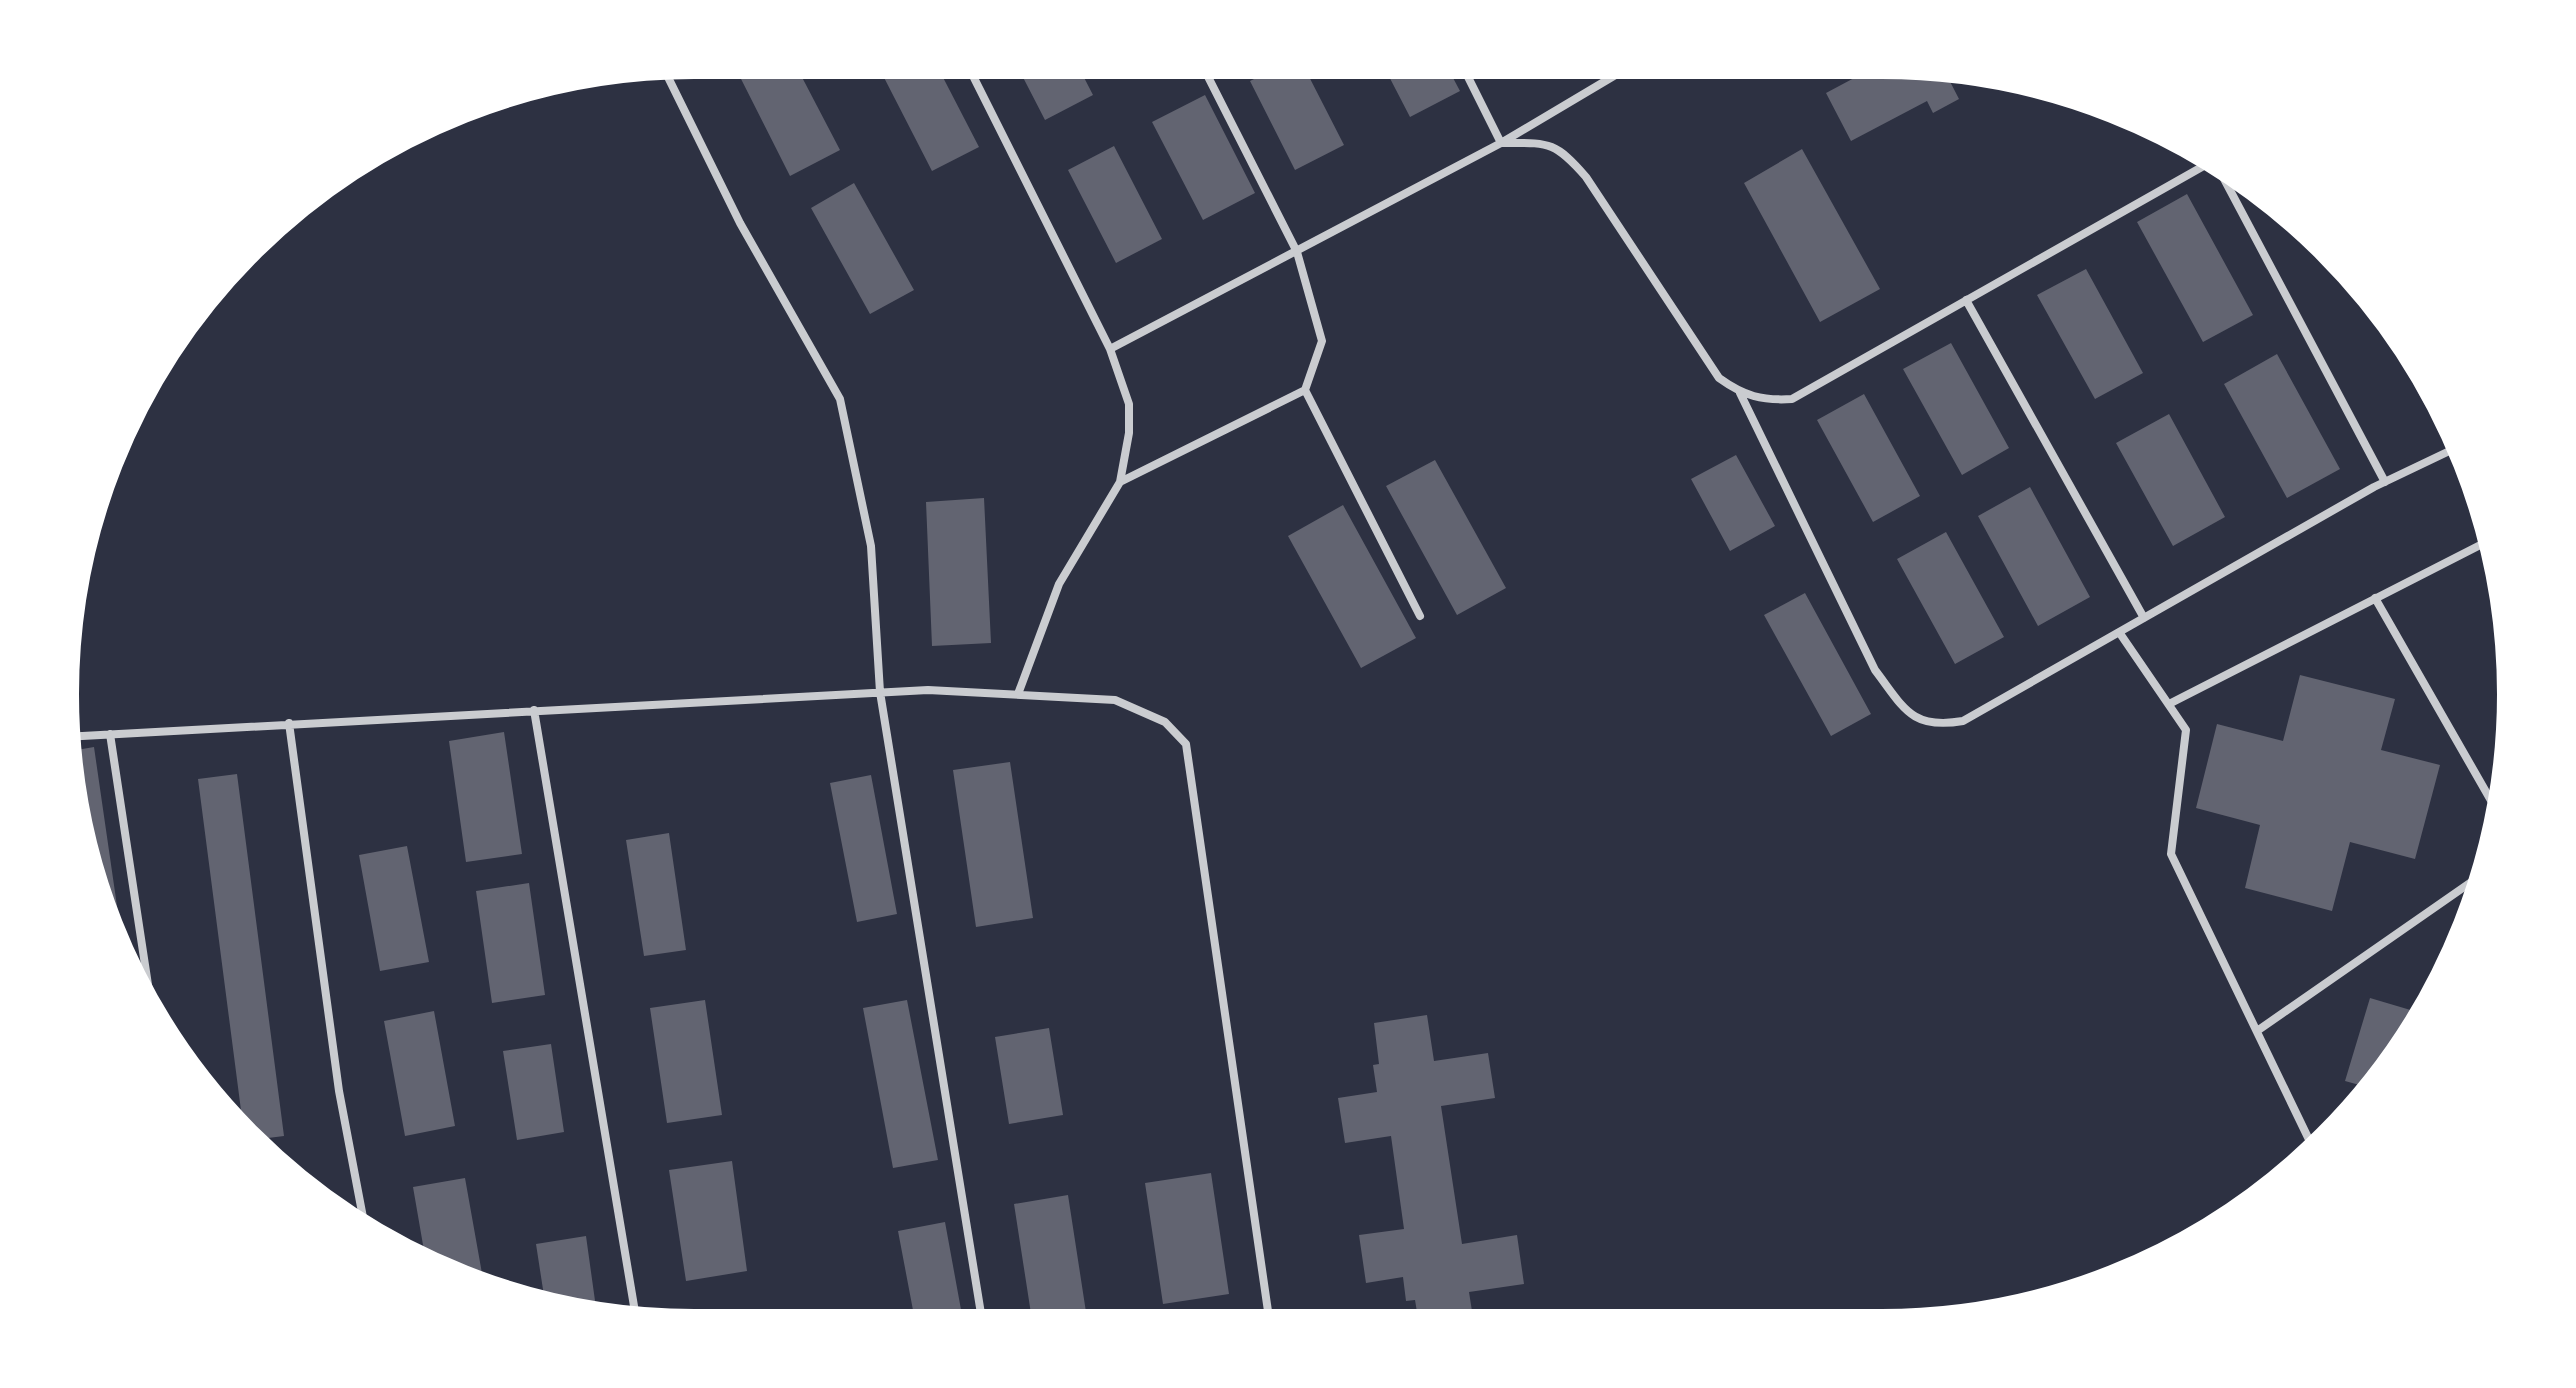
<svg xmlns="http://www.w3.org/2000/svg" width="2576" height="1388" font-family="Mulish,sans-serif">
  <rect width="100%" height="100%" fill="#2d3142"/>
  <!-- building -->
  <path fill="#626471" d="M754,60H793L840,150L790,176L736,69Z
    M875,60H934L979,147L932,171Z
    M1014,60H1075L1093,95L1045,120Z
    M1290,61H1301L1344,145L1295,170L1250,81Z
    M1381,61H1444L1460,91L1410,117Z
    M1886,61L1941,64L1959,99L1933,113L1927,101L1851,141L1826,93Z
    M1205,95L1255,193L1203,220L1152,122Z
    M1114,146L1162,239L1116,263L1068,170Z
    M1802,149L1880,289L1820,322L1744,183Z
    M854,183L914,290L870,314L811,208Z
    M2187,194L2253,315L2203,342L2137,222Z
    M2086,269L2143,373L2095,399L2037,295Z
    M2375,299L2431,377L2445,408L2431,416L2368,303Z
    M1951,343L2009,448L1962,475L1903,369Z
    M2277,354L2340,469L2287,498L2224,384Z
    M1864,394L1920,496L1873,522L1817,420Z
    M2169,414L2225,517L2173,546L2116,443Z
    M1736,455L1775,526L1730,551L1691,479Z
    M1435,460L1506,588L1457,615L1386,486Z
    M2030,487L2090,597L2038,626L1978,516Z
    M984,498L991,643L932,646L926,502Z
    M1343,505L1416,638L1361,668L1288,536Z
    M1946,532L2004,637L1955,664L1897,559Z
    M1805,593L1871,714L1831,736L1764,615Z
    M2300,675L2395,699L2381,750L2440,765L2415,859L2350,842L2332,911L2245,888L2260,825L2196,808L2217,724L2283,741Z
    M504,732L522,854L466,862L449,741Z
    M94,747L127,975H126L65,776V752Z
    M1010,762L1033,918L976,927L953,770Z
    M237,774L284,1136L245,1141L198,779Z
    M871,775L897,914L857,922L830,783Z
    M669,833L686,950L644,956L626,840Z
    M407,846L429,962L380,971L359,855Z
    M529,883L545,995L492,1003L476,891Z
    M2370,998L2424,1014L2374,1089L2345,1081Z
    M705,1000L722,1115L667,1123L650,1008Z
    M907,1000L938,1160L893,1168L863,1008Z
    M434,1011L455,1126L405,1136L384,1021Z
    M1427,1015L1434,1061L1488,1053L1495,1098L1441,1106L1462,1244L1517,1235L1524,1284L1469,1292L1474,1324H1419L1415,1300L1406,1301L1403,1277L1366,1283L1359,1235L1404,1229L1391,1136L1345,1143L1338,1098L1377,1092L1373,1065L1379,1064L1374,1023Z
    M1049,1028L1063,1115L1009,1124L995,1037Z
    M551,1044L564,1132L517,1140L503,1051Z
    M732,1161L747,1271L686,1281L669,1170Z
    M1211,1173L1229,1294L1163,1304L1145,1183Z
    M465,1178L483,1279L466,1282L427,1268L413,1187Z
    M1068,1195L1086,1312L1032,1320L1014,1204Z
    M945,1222L964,1326H916L898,1231Z
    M586,1236L597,1315L546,1309L536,1244Z"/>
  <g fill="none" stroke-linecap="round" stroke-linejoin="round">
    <!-- minor -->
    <path stroke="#caccd0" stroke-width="8" d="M965,60L1110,349L1129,404V433L1120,482L1059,584L1018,694
      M1460,61L1501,143L1639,61
      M662,65L740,223L840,399L871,546L880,692L983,1326
      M2214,160L2385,482
      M1966,300L2144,618
      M1110,349L1501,143C1548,143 1554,140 1586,177L1719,378C1744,396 1762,401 1792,399L2216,159
      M1305,390L1420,616
      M1740,393L1875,670C1904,708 1911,730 1963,721L2374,487L2462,445
      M1120,482L1305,390L1322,341L1297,252L1200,61
      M2375,598L2501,818
      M2119,632L2186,730L2171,854L2315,1152
      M2169,704L2494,538
      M534,710L637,1324
      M289,723L339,1091L365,1228
      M110,734L152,1011
      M64,737L928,690L1115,700L1165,722L1186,744L1270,1325
      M2257,1031L2490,869"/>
  </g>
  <!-- crop -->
  <path d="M0 0H2576V1388H0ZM694 74H1882A620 620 0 0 1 2502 694V694A620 620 0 0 1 1882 1314H694A620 620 0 0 1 74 694V694A620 620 0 0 1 694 74Z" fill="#fff" fill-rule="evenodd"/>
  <path fill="none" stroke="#fff" stroke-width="10" d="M694 74H1882A620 620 0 0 1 2502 694V694A620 620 0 0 1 1882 1314H694A620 620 0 0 1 74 694V694A620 620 0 0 1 694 74Z"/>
</svg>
